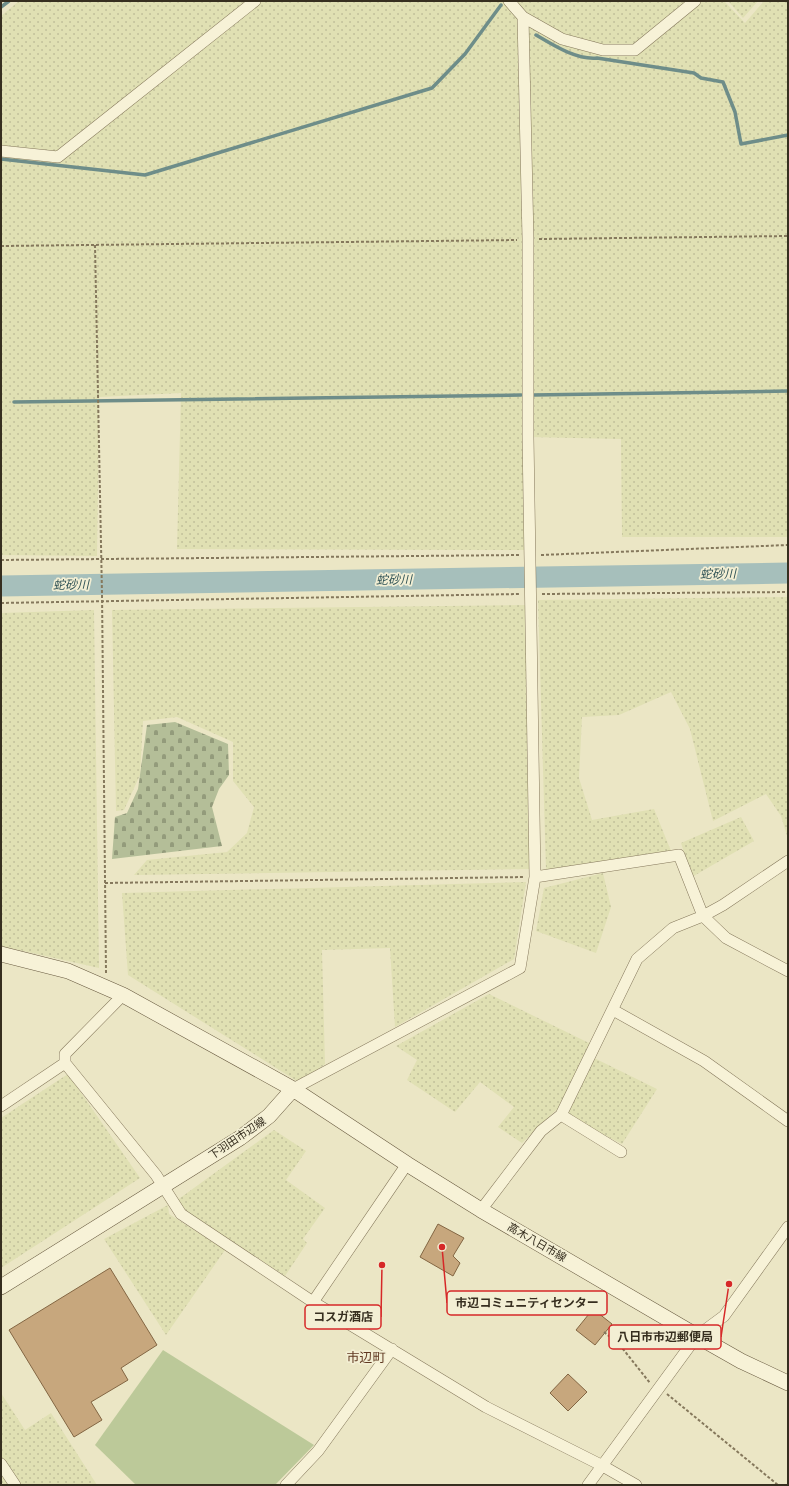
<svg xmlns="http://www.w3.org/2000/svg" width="789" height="1486" font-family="'Libre Baskerville','Noto Sans JP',serif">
  <defs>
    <pattern id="farmland-dots" width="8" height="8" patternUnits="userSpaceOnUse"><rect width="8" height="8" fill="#e0e0b3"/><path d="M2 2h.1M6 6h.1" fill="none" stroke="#c1c09a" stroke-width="1.8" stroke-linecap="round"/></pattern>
    <pattern id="cemetery-stones" width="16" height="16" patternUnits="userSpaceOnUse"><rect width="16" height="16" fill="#b4be98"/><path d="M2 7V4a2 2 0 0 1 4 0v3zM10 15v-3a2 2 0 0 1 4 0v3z" fill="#939b7b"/></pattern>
  </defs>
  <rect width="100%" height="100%" fill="#ebe6c5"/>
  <!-- farmland -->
  <path fill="url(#farmland-dots)" d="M19,1H724L745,23L764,1H788V537H622L621,439L528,437L525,550L177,549L181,393L99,397L97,556L1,555V16Z
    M728,1H758L743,18Z
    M788,597V839L781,816L766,794L713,821L690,729L671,692L619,715L582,717L579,778L592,820L654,809L671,851L546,870L538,600Z
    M525,605L532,869L134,875L147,860L227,852L247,833L254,807L233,781V742L177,717L143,721L140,775L124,810L116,811L112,610Z
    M94,610L99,968L1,946V613Z
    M741,817L754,841L692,877L681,843Z
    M603,873L611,907L596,953L536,931L544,888Z
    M526,882L514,959L395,1027L390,948L322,950L325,1064L300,1083L128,975L122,893Z
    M489,994L591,1044L586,1054L657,1089L622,1144L556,1110L522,1143L498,1127L514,1107L480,1082L455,1112L407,1080L417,1060L396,1046Z
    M68,1074L140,1178L1,1268V1118Z
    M274,1130L306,1151L286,1180L325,1208L303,1239L307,1243L285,1276L182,1209L176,1201Z
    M168,1205L169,1214L225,1250L166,1335L104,1239Z
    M1,1393L25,1430L51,1413L97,1485H1Z"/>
  <!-- green -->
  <path fill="#bcc999" d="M163,1350L314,1445L275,1485H136L95,1445Z"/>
  <!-- cemetery -->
  <path fill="url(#cemetery-stones)" d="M175,722L228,744L229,775L219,789L212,807L222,846L112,859L115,817L127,813L138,789L147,725Z"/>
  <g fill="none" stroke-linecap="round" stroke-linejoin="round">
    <!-- stream -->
    <path stroke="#6e8d89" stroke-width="3.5" d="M1,7L9,1
      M536,35C553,45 576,60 597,58L694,73L701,78L723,82L735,112L741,144L788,135
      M1,159L145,175L432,88L465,54L501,5
      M533,395L788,391
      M14,402L521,395"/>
    <!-- river -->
    <path stroke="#a6bfbb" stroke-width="21" d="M1,586L788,573"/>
  </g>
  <!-- building -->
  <path fill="#c7a77d" stroke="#836643" d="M438,1224L464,1238L453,1256L460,1263L453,1276L420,1257Z
    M110,1268L157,1345L121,1368L128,1380L91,1402L102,1420L74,1437L9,1330Z
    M593,1309L612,1324L595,1345L576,1330Z
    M568,1374L587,1392L568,1411L550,1393Z"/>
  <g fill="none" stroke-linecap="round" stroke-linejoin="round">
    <!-- street casing -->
    <g stroke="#85785c" stroke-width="12">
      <path id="street" d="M509,1L523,17L562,39L603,50H635L695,1
        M1,151L58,157L255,1
        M535,877L679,855L703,916L726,938L788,971
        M123,995L65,1054V1063L156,1175L181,1214L313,1302L486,1407L601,1465L636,1485
        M613,1010L704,1061L788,1121
        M293,1089L520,968L535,877L528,437V239L523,17
        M1,1106L65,1063
        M561,1115L621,1152
        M481,1210L541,1131L561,1115L637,959L673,928L703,916L723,905L788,861
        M313,1302L407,1164
        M1,1464L15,1485
        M286,1485L318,1451L392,1349
        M588,1485L697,1336L724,1316L788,1227"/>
    </g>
    <!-- secondary casing -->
    <g stroke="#67593f" stroke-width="16">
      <path id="secondary" d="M1,954L68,971L123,995L293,1089L407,1164L481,1210L697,1336L741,1361L788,1383
        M1,1287L240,1138L269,1116L293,1089"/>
    </g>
    <!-- path -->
    <path stroke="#85785c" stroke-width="2" stroke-dasharray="3 2" stroke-linecap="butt" d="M1,2L2,1
      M539,239L788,236
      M95,245L102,594L106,973
      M1,246L517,240
      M541,555L788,545
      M1,560L519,555
      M542,594L788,592
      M1,603L520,594
      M105,883L524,877
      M604,1332L619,1344L650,1383
      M667,1394L778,1485"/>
    <!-- street -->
    <use href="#street" stroke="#f7f2d7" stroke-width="11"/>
    <!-- secondary -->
    <use href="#secondary" stroke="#f7f2d7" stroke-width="15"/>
  </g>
  <g text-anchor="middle" stroke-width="3.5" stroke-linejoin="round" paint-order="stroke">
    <!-- street labels -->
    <g font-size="11" fill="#362e1f" stroke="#f3efd4">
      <text transform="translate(237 1138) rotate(-34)" y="4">下羽田市辺線</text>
      <text transform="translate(537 1242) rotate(30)" y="4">高木八日市線</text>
    </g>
    <!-- water labels -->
    <g font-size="12" font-style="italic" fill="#2f5255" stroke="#f3efd4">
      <text transform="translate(718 574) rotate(-1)" y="4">蛇砂川</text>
      <text transform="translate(394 580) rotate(-1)" y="4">蛇砂川</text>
      <text transform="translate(71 585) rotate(-1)" y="4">蛇砂川</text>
    </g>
    <!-- quarter labels -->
    <g font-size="13" fill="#603821" stroke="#f3efd4">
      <text x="366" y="1362">市辺町</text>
    </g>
  </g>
  <!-- callouts -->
  <path fill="none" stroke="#d62828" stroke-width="1.5" d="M442 1247L447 1303M382 1265L381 1317M729 1284L721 1337"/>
  <g fill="#d62828" stroke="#f3efd4" stroke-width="1.5">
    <circle cx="442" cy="1247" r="4"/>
    <circle cx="382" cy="1265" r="4"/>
    <circle cx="729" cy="1284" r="4"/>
  </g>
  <g fill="#f3efd4" stroke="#d62828" stroke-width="1.5">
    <rect x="447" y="1291" width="160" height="24" rx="4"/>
    <rect x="305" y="1305" width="76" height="24" rx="4"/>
    <rect x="609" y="1325" width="112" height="24" rx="4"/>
  </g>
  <g font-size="12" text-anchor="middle" font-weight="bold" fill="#362e1f">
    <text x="527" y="1307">市辺コミュニティセンター</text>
    <text x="343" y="1321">コスガ酒店</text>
    <text x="665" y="1341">八日市市辺郵便局</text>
  </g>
  <!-- border -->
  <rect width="789" height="1486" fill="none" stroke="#362e1f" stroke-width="4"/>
</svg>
